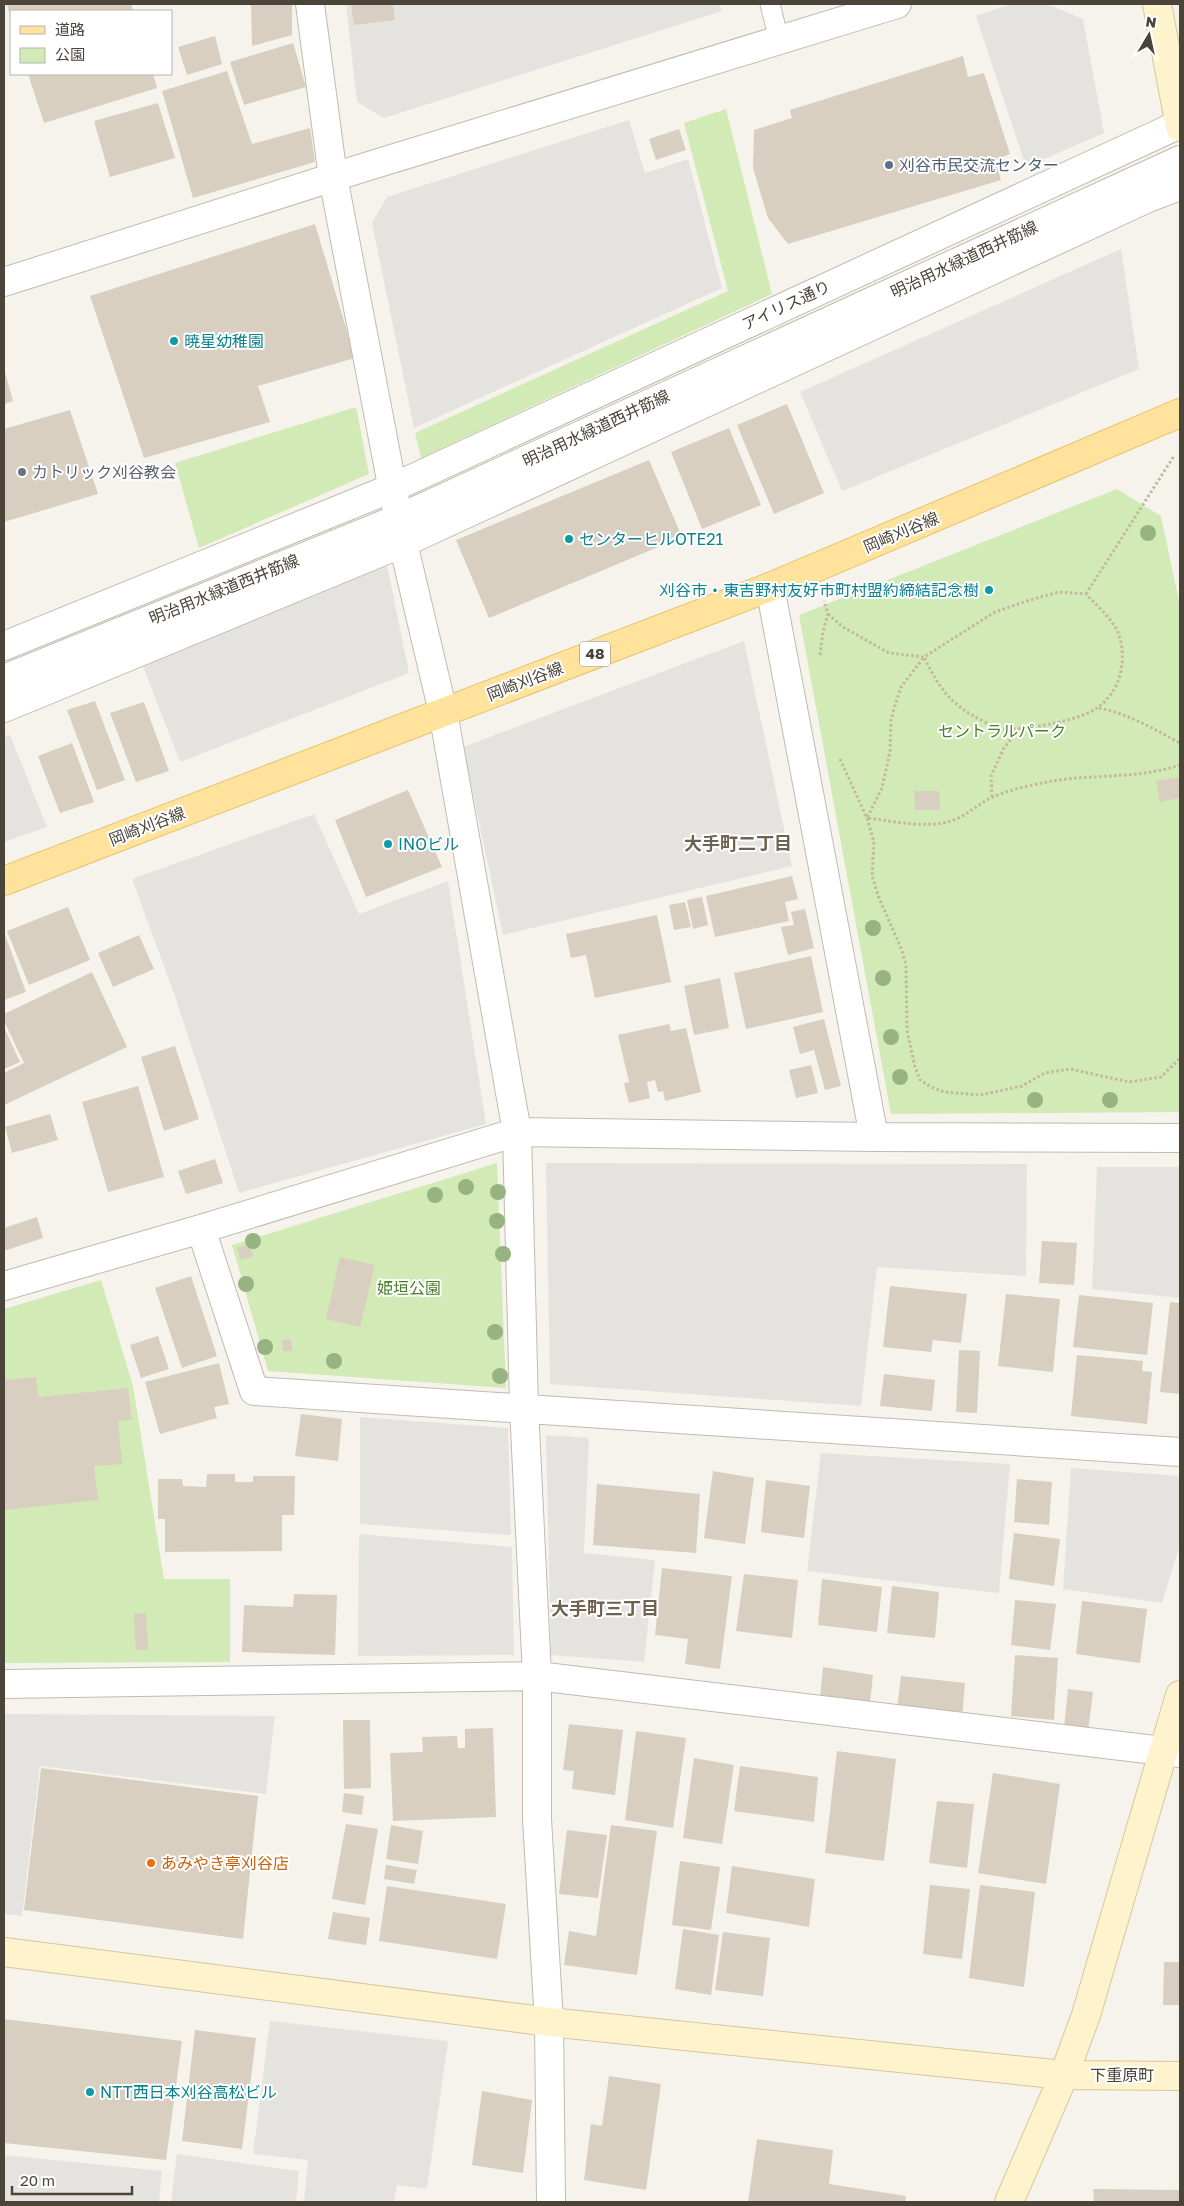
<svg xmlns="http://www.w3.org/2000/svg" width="1184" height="2206" font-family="'Golos Text','Noto Sans JP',sans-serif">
  <rect width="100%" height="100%" fill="#f6f3ec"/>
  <!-- green -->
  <path fill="#d2eab5" d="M726,109L772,294L421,458L415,433L728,291L684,123Z
    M356,407L369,474L199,548L175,463Z
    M1117,489L1161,516L1180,606V1112L891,1114L799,615Z
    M497,1163L506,1388L268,1371L232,1245Z
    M101,1280L133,1386L164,1579H230V1662L4,1663V1309Z"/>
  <!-- parking -->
  <path fill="#e5e3e0" d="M346,4H720L722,11L384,118L357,102Z
    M1011,4H1047L1083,19L1104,133L1026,167L976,16Z
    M629,120L645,173L688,159L722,288L414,428L372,223L387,197Z
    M1121,249L1139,369L842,491L800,392Z
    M387,565L409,673L180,762L141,661Z
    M744,641L792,866L503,935L463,747Z
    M10,735L47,827L4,842V737Z
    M314,814L359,914L448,881L486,1124L239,1193L175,996L132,879Z
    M546,1163L1027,1164L1026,1276L877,1267L861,1406L550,1384Z
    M1097,1167H1180V1298L1092,1289Z
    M360,1417L508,1428L511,1535L360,1524Z
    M546,1435L589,1438L584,1553L655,1560L644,1662L551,1655Z
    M821,1453L1010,1464L999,1593L807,1571Z
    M1071,1468L1180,1476V1544L1162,1603L1063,1589Z
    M359,1534L512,1547L514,1655L358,1656Z
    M4,1714L275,1716L266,1794L40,1766L22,1916L4,1914Z
    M270,2021L448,2041L427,2189L397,2185L394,2202H304L308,2160L253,2154Z
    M177,2154L299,2171L296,2202H171Z
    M4,2155L162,2171L159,2202H4Z"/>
  <!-- building -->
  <path fill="#d8cfc1" d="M12,4H131L133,11H11V18L7,5Z
    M251,4H292V35L252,46Z
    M351,4H393L395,20L354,25Z
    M215,36L222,64L187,75L178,47Z
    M293,43L306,87L244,105L230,62Z
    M963,56L968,77L984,73L1010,154L995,160L1001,180L788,244L768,218L753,168L754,130L792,118L790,110Z
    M227,71L252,144L310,128L315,162L193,198L162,91Z
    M28,74H153L157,88L44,123Z
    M158,103L175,158L110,177L94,121Z
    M679,129L686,150L656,160L649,139Z
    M315,224L355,358L258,386L270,422L144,458L90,296Z
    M4,368L13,401L4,404Z
    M787,404L824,493L774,514L737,425Z
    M70,410L98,494L4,522V429Z
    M729,428L761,505L702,529L671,452Z
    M649,460L682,537L489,618L456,540Z
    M95,701L125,780L97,790L67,710Z
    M144,702L169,771L136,782L110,713Z
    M72,743L94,802L60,813L38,756Z
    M1180,777V798L1160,802L1156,781Z
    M408,790L442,867L366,897L335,820Z
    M914,791H939L940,810H915Z
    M792,876L798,899L785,902L789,921L715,937L706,896Z
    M702,897L708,925L693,929L687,900Z
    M685,902L691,927L674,930L669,905Z
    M68,907L90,960L29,985L7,931Z
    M805,909L814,948L788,955L781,927L794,925L791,912Z
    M657,915L671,982L595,998L586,955L571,958L566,934Z
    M4,932L26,992L4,1000Z
    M139,935L154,969L113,987L98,953Z
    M811,956L823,1012L746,1029L734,973Z
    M92,972L127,1047L4,1105V1073L24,1063L4,1021V1014Z
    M720,978L729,1028L694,1035L684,986Z
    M824,1019L841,1086L825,1090L814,1050L800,1054L793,1027Z
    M669,1024L671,1031L686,1028L701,1092L665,1101L663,1091L658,1092L655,1080L647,1082L650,1098L629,1103L624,1083L629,1082L618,1035Z
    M4,1027L20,1062L4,1069Z
    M175,1046L199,1119L164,1131L141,1057Z
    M811,1065L818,1093L796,1098L789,1070Z
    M138,1086L164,1177L108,1192L82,1102Z
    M50,1114L58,1140L12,1153L5,1127Z
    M215,1159L223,1183L186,1194L178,1171Z
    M37,1217L43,1238L4,1251V1228Z
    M1042,1241L1077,1243L1074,1285L1039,1283Z
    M249,1244L253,1256L241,1260L237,1248Z
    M340,1257L375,1265L360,1327L326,1319Z
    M191,1276L217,1356L182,1368L155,1288Z
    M890,1286L967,1294L961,1343L933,1340L931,1352L883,1347Z
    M1006,1294L1060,1299L1053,1372L998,1366Z
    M1079,1295L1153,1303L1147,1355L1073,1347Z
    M1170,1302L1180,1303V1394L1160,1392Z
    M158,1336L169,1369L141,1378L130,1345Z
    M291,1339L292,1351H283L282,1340Z
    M959,1350L980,1351L977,1413L956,1412Z
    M1077,1355L1143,1361L1142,1371L1152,1372L1147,1424L1071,1416Z
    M219,1363L229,1404L214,1407L217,1418L160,1434L145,1382Z
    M884,1374L935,1380L932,1411L880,1406Z
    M36,1377L39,1397L128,1388L132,1420L118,1421L122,1464L94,1466L98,1500L4,1510V1380Z
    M301,1414L342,1419L338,1461L295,1456Z
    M713,1471L754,1478L745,1544L704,1538Z
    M207,1474H235V1482H253V1476H295L294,1515H282V1551L165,1552V1519H158V1479H182L183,1486L206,1487Z
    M1017,1479L1052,1482L1049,1525L1014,1522Z
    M766,1480L810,1486L804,1538L761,1532Z
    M597,1484L700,1494L696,1553L593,1545Z
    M1014,1533L1060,1539L1054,1586L1009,1579Z
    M662,1568L732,1576L720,1669L685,1664L688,1639L655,1635Z
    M744,1574L798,1580L792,1638L736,1631Z
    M822,1579L882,1587L877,1632L818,1625Z
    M892,1586L939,1592L935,1638L887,1633Z
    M294,1594L337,1595L335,1655L242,1652L244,1605L293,1607Z
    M1015,1600L1056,1604L1050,1650L1011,1645Z
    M1082,1601L1147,1609L1140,1663L1076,1654Z
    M146,1613L148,1650H136L134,1614Z
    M1015,1655L1058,1658L1054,1720L1011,1716Z
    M823,1667L873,1675L870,1704L820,1698Z
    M901,1676L965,1683L962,1718L897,1710Z
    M1068,1689L1093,1692L1088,1732L1064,1728Z
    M343,1720H370L371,1788L344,1789Z
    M569,1724L623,1730L615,1795L572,1789L574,1771L563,1770Z
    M493,1728L496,1817L393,1821L390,1753L423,1752L422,1737L457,1736L458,1748H465V1729Z
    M636,1731L686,1738L673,1828L625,1820Z
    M837,1751L896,1759L884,1861L825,1853Z
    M694,1758L734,1765L722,1844L683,1838Z
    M740,1766L818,1777L814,1822L734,1811Z
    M41,1768L258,1796L243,1939L24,1910Z
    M993,1773L1060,1784L1046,1884L978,1873Z
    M344,1793L364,1796L362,1815L342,1812Z
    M937,1801L974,1804L967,1868L929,1863Z
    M346,1824L378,1829L365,1905L332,1899Z
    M391,1825L423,1831L418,1864L386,1859Z
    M611,1825L657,1831L637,1975L564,1965L569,1931L596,1936Z
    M567,1830L607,1835L598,1898L559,1894Z
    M680,1861L720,1867L711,1930L672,1925Z
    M386,1865L417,1870L414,1884L384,1879Z
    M732,1866L815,1879L809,1927L726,1913Z
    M930,1885L970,1889L962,1959L923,1954Z
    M980,1885L1035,1892L1024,1987L969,1978Z
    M387,1886L506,1904L497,1959L379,1941Z
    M333,1912L370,1918L366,1945L328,1939Z
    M683,1929L719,1935L711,1995L675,1989Z
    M723,1932L770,1938L763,1996L715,1990Z
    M1164,1962H1180V2005H1163Z
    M4,2019L182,2041L166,2160L4,2143Z
    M195,2030L256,2038L242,2149L182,2141Z
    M609,2076L661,2084L646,2190L584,2180L591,2124L602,2126Z
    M482,2091L532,2100L523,2173L472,2165Z
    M757,2139L833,2150L829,2184L906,2196L905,2202H748Z
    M1093,2189L1180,2190V2202H1094Z"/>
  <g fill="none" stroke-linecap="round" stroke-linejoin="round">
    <!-- lane casing -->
    <g stroke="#c2bbae" stroke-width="21">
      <path id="lane" d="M770,4L779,40"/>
    </g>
    <!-- street casing -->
    <g stroke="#c2bbae" stroke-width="30">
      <path id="street" d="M310,4L333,177L403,543L443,712L517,1132L524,1407L537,1676V1819L549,2022L551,2202
        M4,282L359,169L897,4
        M770,587L874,1137
        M4,646L392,488L1180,124
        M4,679L400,518L1180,160
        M4,708L403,543L1148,198L1180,186
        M201,1229L254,1391L1180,1452
        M4,1286L201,1229L517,1132L874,1137L1180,1138
        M4,1684L537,1676L1180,1753"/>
    </g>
    <!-- secondary casing -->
    <g stroke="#d6c79b" stroke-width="30">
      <path id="secondary" d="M1157,4L1180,127
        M4,1952L549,2022L1064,2075L1180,2076
        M1009,2202L1064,2075L1086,2015L1180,1695"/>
    </g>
    <!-- primary casing -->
    <g stroke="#e6c16a" stroke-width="30">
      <path id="primary" d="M4,881L770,587L1180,413"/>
    </g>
    <!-- path -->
    <path stroke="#c4b79f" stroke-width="3" stroke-dasharray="2.5 2.5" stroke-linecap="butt" d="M1086,594L1174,456
      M828,614L843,627L889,653L924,657L995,612L1030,600L1059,592L1086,594C1097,606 1113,619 1119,635C1127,660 1121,691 1098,707C1088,715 1071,719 1059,722C1041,726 1018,731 999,728C993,727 987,723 981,720C950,704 939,688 924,657L901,687L891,719L890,752L882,788L867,818C892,821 918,827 943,823C965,819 975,805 993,797C1011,789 1033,785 1052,781C1095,774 1138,779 1180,765
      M820,655L823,632L828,614L824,601
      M1099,708C1129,714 1154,729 1180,743
      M840,759L867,818L874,842L872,876L879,898L901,948L906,965L907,1030L915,1067L920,1080L931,1087L944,1092L980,1095L1022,1086L1045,1073L1070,1069L1129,1082L1161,1077L1180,1058
      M992,797L991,776L1004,748L1019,729"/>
    <!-- lane -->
    <use href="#lane" stroke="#fff" stroke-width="19"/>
    <!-- street -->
    <use href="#street" stroke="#fff" stroke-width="28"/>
    <!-- secondary -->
    <use href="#secondary" stroke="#fff3cd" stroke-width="28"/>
    <!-- primary -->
    <use href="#primary" stroke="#ffe39c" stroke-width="28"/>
  </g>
  <!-- trees -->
  <g fill="#97b381">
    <circle cx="1148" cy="533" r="8"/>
    <circle cx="873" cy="928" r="8"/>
    <circle cx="883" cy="978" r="8"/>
    <circle cx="891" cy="1037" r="8"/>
    <circle cx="900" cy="1077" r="8"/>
    <circle cx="1035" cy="1100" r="8"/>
    <circle cx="1110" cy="1100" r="8"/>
    <circle cx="466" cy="1187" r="8"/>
    <circle cx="498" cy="1192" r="8"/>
    <circle cx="435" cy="1195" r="8"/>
    <circle cx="497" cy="1221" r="8"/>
    <circle cx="253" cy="1241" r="8"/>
    <circle cx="503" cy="1254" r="8"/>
    <circle cx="246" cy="1284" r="8"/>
    <circle cx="495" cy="1332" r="8"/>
    <circle cx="265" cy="1347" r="8"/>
    <circle cx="334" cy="1361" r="8"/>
    <circle cx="500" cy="1376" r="8"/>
  </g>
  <!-- markers -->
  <circle fill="#5c6f8a" stroke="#fff" stroke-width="2" cx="889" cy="165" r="5"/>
  <g fill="#0f9aa8" stroke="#fff" stroke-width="2">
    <circle cx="174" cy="341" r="5"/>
    <circle cx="569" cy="539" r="5"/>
    <circle cx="989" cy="590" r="5"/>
    <circle cx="388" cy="844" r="5"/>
    <circle cx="90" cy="2092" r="5"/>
  </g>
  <circle fill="#6b7280" stroke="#fff" stroke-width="2" cx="22" cy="472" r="5"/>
  <circle fill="#e8710a" stroke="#fff" stroke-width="2" cx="151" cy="1863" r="5"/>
  <g text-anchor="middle" stroke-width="4" stroke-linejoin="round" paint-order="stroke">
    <!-- shield labels -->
    <rect fill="#fff" stroke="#817c74" stroke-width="1" x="580" y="641.5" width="30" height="25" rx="4"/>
    <g font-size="15" font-weight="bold" fill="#4b4439">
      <text x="595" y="659">48</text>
    </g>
    <!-- service labels -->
    <g font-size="16" fill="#4e5e75" stroke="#fff" text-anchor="start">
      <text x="899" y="171">刈谷市民交流センター</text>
    </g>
    <!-- street labels -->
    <g font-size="16" fill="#4b4439" stroke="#fff">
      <text transform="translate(964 259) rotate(-25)" y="6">明治用水緑道西井筋線</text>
      <text transform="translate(786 305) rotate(-25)" y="6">アイリス通り</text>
      <text transform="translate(596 428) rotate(-25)" y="6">明治用水緑道西井筋線</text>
      <text transform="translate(901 532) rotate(-23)" y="6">岡崎刈谷線</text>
      <text transform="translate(224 589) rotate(-22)" y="6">明治用水緑道西井筋線</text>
      <text transform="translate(525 681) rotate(-21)" y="6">岡崎刈谷線</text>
      <text transform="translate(147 826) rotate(-21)" y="6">岡崎刈谷線</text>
      <text x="1122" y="2081">下重原町</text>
    </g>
    <!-- culture labels -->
    <g font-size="16" fill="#0d838f" stroke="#fff" text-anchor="start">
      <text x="184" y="347">暁星幼稚園</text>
      <text x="579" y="545">センターヒルOTE21</text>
      <text x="979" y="596" text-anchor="end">刈谷市・東吉野村友好市町村盟約締結記念樹</text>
      <text x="398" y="850">INOビル</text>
      <text x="100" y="2098">NTT西日本刈谷高松ビル</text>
    </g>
    <!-- worship labels -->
    <g font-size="16" fill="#5b616d" stroke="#fff" text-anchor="start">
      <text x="32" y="478">カトリック刈谷教会</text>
    </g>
    <!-- park labels -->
    <g font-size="16" fill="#4a7f2a" stroke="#fff">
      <text x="1002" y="737">セントラルパーク</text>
      <text x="409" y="1294">姫垣公園</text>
    </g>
    <!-- food labels -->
    <g font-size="16" fill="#c56008" stroke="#fff" text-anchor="start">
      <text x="161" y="1869">あみやき亭刈谷店</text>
    </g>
    <!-- neighbourhood labels -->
    <g font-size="18" font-weight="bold" fill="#6e6250" stroke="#fff">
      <text x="738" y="850">大手町二丁目</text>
      <text x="605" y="1615">大手町三丁目</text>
    </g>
  </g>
  <!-- border -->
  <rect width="1184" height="2206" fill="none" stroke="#4b4439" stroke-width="10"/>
  <!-- legend -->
  <rect x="10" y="10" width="162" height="65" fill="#ffffff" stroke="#b7b4b0"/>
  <rect x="20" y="26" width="25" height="8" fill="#ffe39c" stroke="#b7b4b0"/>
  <text x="55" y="35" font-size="15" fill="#4b4439">道路</text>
  <rect x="20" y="48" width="25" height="15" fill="#d2eab5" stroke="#b7b4b0"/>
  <text x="55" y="60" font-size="15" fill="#4b4439">公園</text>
  <!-- north arrow -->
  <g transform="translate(1149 35) rotate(9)" stroke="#ffffff" stroke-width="4" paint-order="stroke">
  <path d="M0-4L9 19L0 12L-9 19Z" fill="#4b4439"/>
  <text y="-8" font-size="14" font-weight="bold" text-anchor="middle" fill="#4b4439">N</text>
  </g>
  <!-- scale -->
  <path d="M12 2186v8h120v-8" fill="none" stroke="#4b4439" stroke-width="2.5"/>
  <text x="20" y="2186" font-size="15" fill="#4b4439" stroke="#ffffff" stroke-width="4" paint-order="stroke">20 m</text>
</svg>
